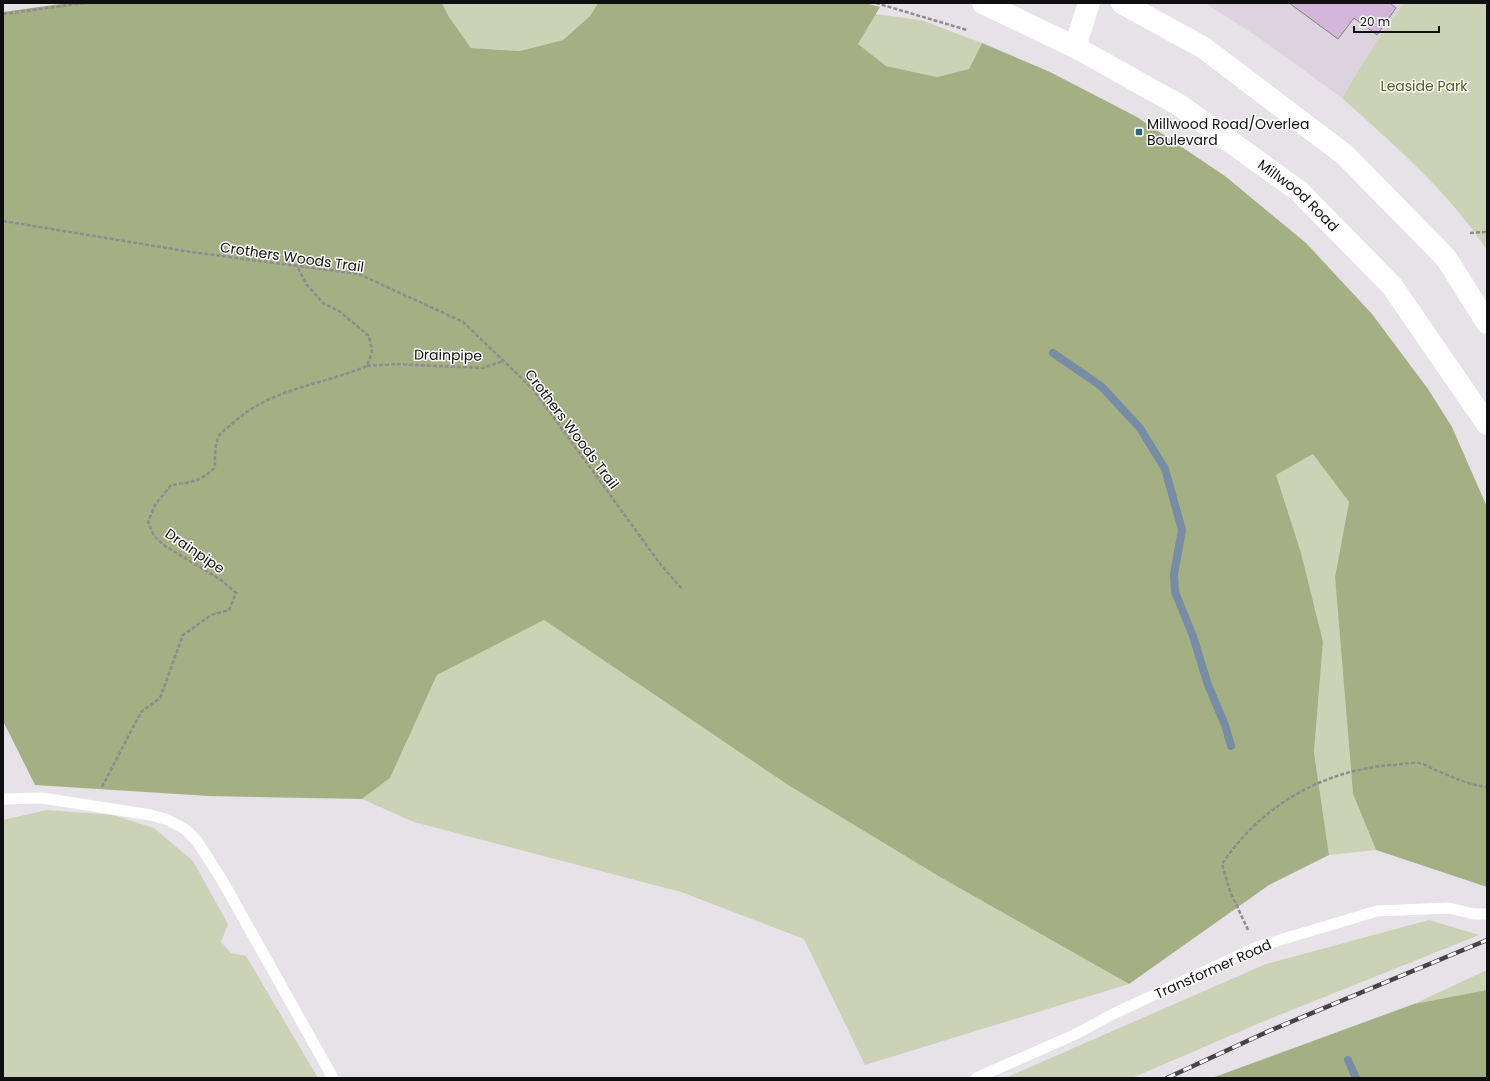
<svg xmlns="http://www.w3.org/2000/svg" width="1490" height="1081" font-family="Poppins,sans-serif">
  <rect width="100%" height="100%" fill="#e6e2e7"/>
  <!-- built -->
  <path fill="#dcd3de" d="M1205,3H1404L1379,37L1342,98L1258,37Z"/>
  <!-- green -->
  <path fill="#cbd2b6" d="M442,3H598L590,16L563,40L520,51L471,48L449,17Z
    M1404,3H1487V250C1449,192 1393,144 1342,98L1379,37Z
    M875,14L921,20L982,43L969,69L937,77L885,66L858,44Z
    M1313,454L1349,502L1335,577L1353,794L1376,850L1329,855L1314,752L1323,642L1276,475Z
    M544,620L788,785L940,877L1129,984L865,1065L804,939L681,892L414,822L362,799L390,778L437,675Z
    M47,810L113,815L154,828L193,861L228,924L221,942L231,953L246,956L318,1078H3V820Z
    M1429,920L1479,935L1262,1022L1132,1078H1005L1266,964Z
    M1487,970V990L1414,1004Z"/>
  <!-- forest -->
  <path fill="#a5af84" d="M67,3H442L449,17L471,48L520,51L563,40L590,16L598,3H865L880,7L858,44L886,66L937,77L969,69L982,43L1050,72L1137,117L1225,176L1306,243L1372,314L1428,389L1452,427L1487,507V887L1376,850L1353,794L1346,710L1335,577L1349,502L1313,454L1276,475L1301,553L1323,642L1314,752L1329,855L1269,885L1129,984L940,877L788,785L544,620L437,675L390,778L362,799L209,796L35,785L3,721V12Z
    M1487,990V1078H1212L1414,1004Z"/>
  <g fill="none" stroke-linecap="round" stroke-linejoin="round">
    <!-- stream -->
    <path stroke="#778da6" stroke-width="8" d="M1053,353L1101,386L1140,428L1165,469L1182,530L1174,574L1175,592L1193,636L1208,685L1225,725L1231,746
      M1348,1060L1356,1078"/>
  </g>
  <!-- building -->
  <path fill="#d4b6db" stroke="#838084" d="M1289,3H1390L1396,8L1377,35L1354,18L1338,39Z"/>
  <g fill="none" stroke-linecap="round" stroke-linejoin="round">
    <!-- path -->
    <path stroke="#8f8c90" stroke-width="2.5" stroke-dasharray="4 2" stroke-linecap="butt" d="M876,3L967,30
      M3,14L84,3
      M3,221L191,252L359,274L463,322L533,389L661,565L683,590
      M1470,233L1485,232L1487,234
      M367,366L395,364L483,368L504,361
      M102,787L141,712L160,698L183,635L211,615L229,610L236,593L221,580L165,546L154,536L148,522L155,505L171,485C189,483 203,481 215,467C215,457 214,444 220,434C224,430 230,426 234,422C272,388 322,385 367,366L372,352L369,336L339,311L323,303L307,285L297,266
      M1248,930L1230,891L1222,864C1261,806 1321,771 1391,765C1400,765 1410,762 1419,763C1425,764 1432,769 1438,771C1455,778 1469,785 1487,787"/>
    <!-- lane -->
    <path stroke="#fff" stroke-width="11" d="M3,799L42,798L151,815L168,820L185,829L197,841L222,880L333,1078
      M976,1078L1076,1034L1115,1013L1257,947L1377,911L1449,908L1474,914H1487"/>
    <!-- secondary -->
    <g stroke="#fff" stroke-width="22">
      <path id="s1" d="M983,3L1075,47L1179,105L1299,191L1392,286L1487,424"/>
      <path d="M1122,3L1204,48L1345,155L1446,258L1487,323"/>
      <path d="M1075,47L1089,3"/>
    </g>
    <!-- rail casing -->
    <g stroke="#464447" stroke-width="4.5">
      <path id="rail" d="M1167,1078L1269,1031L1487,940"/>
    </g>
    <!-- rail -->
    <use href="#rail" stroke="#fff" stroke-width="3" stroke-dasharray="9" stroke-linecap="butt"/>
  </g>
  <!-- markers -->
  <rect fill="#2a687e" stroke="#fff" stroke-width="1.5" x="1135" y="128" width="8" height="8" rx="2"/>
  <g text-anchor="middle" stroke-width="3" stroke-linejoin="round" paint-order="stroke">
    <!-- park labels -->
    <g font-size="14" fill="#4f5b18" stroke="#fff">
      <text x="1424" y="91">Leaside Park</text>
    </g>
    <!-- poi labels -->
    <g font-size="14" fill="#0f0e10" stroke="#fff" text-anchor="start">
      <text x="1147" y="129">Millwood Road/Overlea<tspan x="1147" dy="16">Boulevard</tspan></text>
    </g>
    <!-- street labels -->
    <g font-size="14" fill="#0f0e10" stroke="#fff">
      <text dy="5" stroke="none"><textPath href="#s1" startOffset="371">Millwood Road</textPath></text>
      <text transform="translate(292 257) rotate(8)" y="5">Crothers Woods Trail</text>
      <text transform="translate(448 355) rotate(1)" y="5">Drainpipe</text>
      <text transform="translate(572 429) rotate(53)" y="5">Crothers Woods Trail</text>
      <text transform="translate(195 551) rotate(34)" y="5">Drainpipe</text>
      <text transform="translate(1213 969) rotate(-24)" y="5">Transformer Road</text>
    </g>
  </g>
  <!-- border -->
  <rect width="1490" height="1081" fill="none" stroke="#0f0e10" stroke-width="8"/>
  <!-- scale -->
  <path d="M1354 26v6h85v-6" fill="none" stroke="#0f0e10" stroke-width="2"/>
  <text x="1360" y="26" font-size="12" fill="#0f0e10" stroke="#ffffff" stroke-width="3" paint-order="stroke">20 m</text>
</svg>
